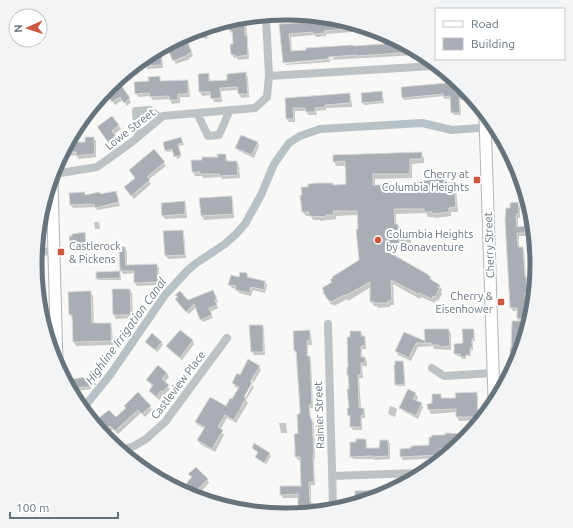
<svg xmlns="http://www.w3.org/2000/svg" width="573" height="528" font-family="Ubuntu,sans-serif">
  <rect width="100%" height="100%" fill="#f8f8f6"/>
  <!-- shadow -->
  <path fill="#0003" fill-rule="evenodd" d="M246,21L249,59L238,60L237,58H234L232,55L234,45L233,34L230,31L229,24Z
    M331,22L352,26V32L326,34V36L316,37L315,35L291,37L292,52L385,45L389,37L391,43H399L416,55L330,60V62L286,65L285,64L334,59L333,57L284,62L280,25Z
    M209,28L207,39L191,34L190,33Z
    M185,38L193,56L189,58L190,59L176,64L168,47Z
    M162,51L163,68L147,69L145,63Z
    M245,73L248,77L249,97L241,98L238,90L221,91L222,102H214L212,95L202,96L200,92L199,75L208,74L211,82L228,81Z
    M159,77L161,82L187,81L189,84L190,97H180V103L172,104L170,99L153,100L150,96L139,97L136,94L150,81Z
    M459,83L464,87L467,91L468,99L460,100L461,115H454L451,98L445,99L443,96L404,100L403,97Z
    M119,84L131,102L127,106L123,100L115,105L109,96Z
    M382,92L384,103L364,105L363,102Z
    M349,94L351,97L352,107L326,108V110L316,111L317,115H308L306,111H295V122H289L287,119L286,99Z
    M112,117L121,129L113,135L117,140L110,145L100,130Z
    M85,123V130H80Z
    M94,138L96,141V157L79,159L76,155L71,156L69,152V147L71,143H86Z
    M181,138L184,145L178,146L181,157L177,159L174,151L167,152L166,150Z
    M257,142L259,146L254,158L239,151L236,148Z
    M421,153L424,158V163L412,164V178L375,179V186L418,185L447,180L449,184H454L456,189L458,212H451V216L435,218L434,217H428L426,213L396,214V225H398L401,232L408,231L411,236V243H401V249H394V256L431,278L433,282L439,285L442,290L441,292L442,294L438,301L436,300L435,303L421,297L420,299L393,284L394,305H390V307L378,308L377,306H374L371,301V287L348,301L347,299L334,306L333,304L331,305L324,292L333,283L360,261L358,215L336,216V219L320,221V220H313L311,216H306L303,212L333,186L347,185L346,166H336L334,161Z
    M225,155L228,162H237L239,165L240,178L222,179L221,177L203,178L202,176H195L193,172V161L219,158Z
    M164,163L166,166L148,180L151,184L134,199L127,191L136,178Z
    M116,192L120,206L97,210L96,207L73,208L71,205L84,193L86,196L101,195Z
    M231,197L233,201L234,218L204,220L202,216L200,199Z
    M184,202L186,206L187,218L165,219L163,216Z
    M518,203L520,207V218H518V228L524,227L526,231L527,236H519V248H522L524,251L526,278L528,281V287L531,290V296H526L527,315L526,322H522L524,331L518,360L513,369L520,322L518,319V311H513L511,308V209Z
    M94,222H99L100,229H95Z
    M182,231L184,234L186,258L168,259L166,256Z
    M85,234L87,246L75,247L72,245L71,243L73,237Z
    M125,248L127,251V266L157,265L159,268V285L137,286L135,283V273L123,274L121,271Z
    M120,272L121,280H98L97,278V273Z
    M247,274L249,278L265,282L267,285L265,293L253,290L251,296L239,293L236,289L232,288L229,284Z
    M113,290H130L132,293L133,318L116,319L114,315Z
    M90,292L93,296L94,324H110L112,328L113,345L76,346L74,342L73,319L70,315Z
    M215,294L218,302L216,303L218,308L210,312L213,318L203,322L196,307L189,314L178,303V298L188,301Z
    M262,326L264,330L265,355H254L252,351Z
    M448,330L451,333V350L434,349L433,346L418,347L411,361L398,355L396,351L405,333L426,342Z
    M473,330L475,341H473V350H471V356H466V359H462L461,356H457L455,353L464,344Z
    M309,331L311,334L312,345H308V357L311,360L313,408H310L311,420L314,423L315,459H314L315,485H311V504H313L315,509L300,512L299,498H283L281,495L302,487L301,460H298L296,457V446L299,434L300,415L297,354L295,351Z
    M361,332L363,337L366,341V349H362V358H365L367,361V366H362L363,378H359L361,409H363L365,412V418H362V430H353L351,427V419L349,415L351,338Z
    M192,340L194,344L182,360L170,350L168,347Z
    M146,342H161L163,345L157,352Z
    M403,362L404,364L405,386H397L396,384Z
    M259,367L261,370L252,385L254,387L246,400L248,403L236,423L227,418L220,430L224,435L215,452L200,444L198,440L205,429L198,425L196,422L226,407L232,400L239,389L235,387L233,383L240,376ZM253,380V384L243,402L241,401Z
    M99,369L100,374L94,375L93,370Z
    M167,373L169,377L164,383L170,389L159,400L152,394L150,391L153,387L147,380Z
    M95,379L96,385H91V389L76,391L75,389L74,380Z
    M476,393L478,397V420L459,421L457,417V412L431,414L429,410L428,404H434L440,395L442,398H457Z
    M415,394L418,397L416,401L421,404L423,407L418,419L403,411L401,408Z
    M390,406L396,408L397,410L395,417L390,415L388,413Z
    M150,407L152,410L145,417L141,413L118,434L113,429L105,436L96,422L116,419L127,408Z
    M279,423H286L287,433H281Z
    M454,434L464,442L449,452H442V456L439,458L403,460L401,457L430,446L433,436Z
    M365,440L367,443V449H380L388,441L390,444V459L375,460L374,459H353L351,456L357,443Z
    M253,448L270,454L271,456L266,464L257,459L256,457L259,453Z
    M190,474L207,479L209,483L196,497L186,485L192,478Z
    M390,491L382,496L351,502V498H356V492Z"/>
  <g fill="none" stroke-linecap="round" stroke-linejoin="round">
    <!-- canal -->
    <path stroke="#b6c2c5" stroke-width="8" d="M85,406L110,375L165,295L187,271L195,264L225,244L236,234L245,224L261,195L274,164L289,143L300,136L320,129L422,123L452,130L479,128"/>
  </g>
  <!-- building -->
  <path fill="#a8aeb4" stroke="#d9d9d8" d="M245,21V35H247L248,55L235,57V55H231L230,44H233L232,31H229V24Z
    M326,21L355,27V28L324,31L325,33L313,34V32L289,34L291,51L306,50V48L353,45V46L384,44L383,36H389L390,42H397L412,52L357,56V55L328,57L329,59L283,63L279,24Z
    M185,37L192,52L188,54V55L173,61L167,48Z
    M161,52L162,65L140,66Z
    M246,72L248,94H238L237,87L220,88L221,98L211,99L210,92H199L198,74L209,73V81L227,80V74Z
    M160,76V81L188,80V94H178V100H169V96L150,97L149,93L135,94L134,82L149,81L148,77Z
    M119,82L130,98L124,103L120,97L112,102L105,92Z
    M458,82L464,87L467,91V97L459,98L460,113H451L450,96L443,97V94L402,98L401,87Z
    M382,91L383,101L362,103L361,93Z
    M350,93V103L325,105V107L315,108V112H306L305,108H293L294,119H286L285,98Z
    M112,116L119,125L112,131L116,136L108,142L98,128V126Z
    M241,135L258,142L252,155L235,148Z
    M85,137H94L95,154L76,156V152H68V148L72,142H85Z
    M181,137L183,143L178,144L181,155L174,157L172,149L165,151L163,142Z
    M154,149L165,162L147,177L150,180L131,196L124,187L135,178L129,170Z
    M422,152V159H410V174H373V185L417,184V182L430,180V179L440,178L447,179V183H454L456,207L449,208V212L432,214V212H424V209H394L395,224H398V231L409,230V238L399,239V244H391L392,254L429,275H428L431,277L430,279L440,285L438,288H440L435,297L433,296L432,299L419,293L418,294L391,280L392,301H388V303H374V302H370V282L345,296L344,295L331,302L329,300H328L323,292L324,291L322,288L332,282L330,280L333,278L332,277L359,260L356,229H358L357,211H333L334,215H326V217L309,216V212H302L300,195H302L301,187H308V184L316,183H333V185L346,184L345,161L333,162V155Z
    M217,154H226V161H237L238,175L219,176V174H200V172H192L191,160H202V157H218Z
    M116,191L119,202L95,208L94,204L70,205L69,193L85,192V195L100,192V194Z
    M232,196L233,214L201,216L199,198Z
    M185,201V214L162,216L161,203Z
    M518,202L519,214H516L517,227L525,226V233H517L518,247H523L525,276H526L527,286H529L530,293H525L526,318L517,319V308H510L505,220L506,208H510V203Z
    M183,230L185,255L165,256L163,231Z
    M85,232L86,244L72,245V243H70L69,236H72V234Z
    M119,247H125L126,265L157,264L158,282L134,283V271H120Z
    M120,271V278L96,279V272Z
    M240,272L247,273V277L265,281L264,290L251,287L250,293L235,290L236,286L228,285L231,275L239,277Z
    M112,289H130L131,315H113Z
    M213,290L217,299L215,300L217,305L209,308L212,315L200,320L194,304L186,312L175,299L178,297L175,295L180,291L188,300Z
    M84,291H91L92,323H111V341L73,342L72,315H69L68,292Z
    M512,321H522V330H524L518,360L511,371L510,348H511Z
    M249,325H263V352H251Z
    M424,329H449L450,346L439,347V345H431V343H416L409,358L395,351L404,332L425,341Z
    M462,329H474V339H472V348H470V355H466V357H460V354H454V344L463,343Z
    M180,330L193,340L180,358L166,346Z
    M310,330V341H307V356H310L312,405H309L310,416L311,419H312L314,455H313L314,482H309L310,503H314V510L298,511V494L280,495V486H301L300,457H295V446L294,434L298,433L297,414H300V409L296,351H294L293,331Z
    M350,331H361V336H365V346H361V357H365V363H361V375H358L359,408H364V415H361V427H350V415L348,416L347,408H349L347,389H349L348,375H347V367H348L347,337H350Z
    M152,333L162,342L155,350L145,342Z
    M248,359L260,366L250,382L252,383L244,397L246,398L234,420L225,415L218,427L223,430L212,449L197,440L205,427L195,422L210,397L226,406L230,398L232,399L239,387L232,383L237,373L240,375Z
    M395,361H403L405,384L395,385L394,365H395Z
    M158,365L167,373L162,379L169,385L163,392L161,391L157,397L149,391L153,385L146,380Z
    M95,376L96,383H90V387L74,388L72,379Z
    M408,389L416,393L413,399L422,403L416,416L399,408Z
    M138,392L151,406L142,414L138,410L115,431L110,426L103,432L96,420L109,410L116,417L126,408L124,406Z
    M477,392L478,417H456V409L428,410L427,404L432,403V394H441V398H456L455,393Z
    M445,433L469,434L464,442L454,448L440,449L441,455L400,457V449L411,448V446L429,445V437H432V435H445Z
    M356,439H366V448H379L380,440H388L389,456L372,457V456L350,457V442H356Z
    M254,443L270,453L264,463L255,457L258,452L252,448Z
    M196,467L208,479L193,494L185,485L192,477L188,474Z
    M391,490L382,496L355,501V491Z"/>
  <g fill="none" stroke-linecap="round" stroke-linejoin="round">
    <!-- secondary casing -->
    <g stroke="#b0b6ba" stroke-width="13">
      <path id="secondary" d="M485,118L494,397
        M52,182L57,363"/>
    </g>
    <!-- street -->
    <path stroke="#bdc2c5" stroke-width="8" d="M269,76L433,66
      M197,113L208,136L219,135L230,110
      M138,137L136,111L150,110L160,118
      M54,174L97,167L132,142L163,116L255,108L267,97L269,76L266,17
      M38,252L54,251
      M328,324L333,506
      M432,368L444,376L493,373
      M494,382H504
      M121,450L134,446L146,439L165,422L227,338
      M332,476L418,473"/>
    <!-- secondary -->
    <use href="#secondary" stroke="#fff" stroke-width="11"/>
  </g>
  <!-- markers -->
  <g fill="#cf573e" stroke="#fff" stroke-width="1.5">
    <rect x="473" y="176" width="8" height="8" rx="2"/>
    <circle cx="378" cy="240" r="4"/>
    <rect x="57" y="248" width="8" height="8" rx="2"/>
    <rect x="497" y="298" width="8" height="8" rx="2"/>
  </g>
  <g text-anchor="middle" stroke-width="4" stroke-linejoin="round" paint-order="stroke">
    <!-- street labels -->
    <g font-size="11" fill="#66747d" stroke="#fff">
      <text transform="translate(130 129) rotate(-38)" y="4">Lowe Street</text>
      <text transform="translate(489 245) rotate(-92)" y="4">Cherry Street</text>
      <text transform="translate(178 385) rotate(-53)" y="4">Castleview Place</text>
      <text transform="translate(319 415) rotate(-92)" y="4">Rainier Street</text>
    </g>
    <!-- poi labels -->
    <g font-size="11" fill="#66747d" stroke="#fff" text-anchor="end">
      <text x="469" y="178">Cherry at<tspan x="469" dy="13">Columbia Heights</tspan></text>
      <text x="386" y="238" text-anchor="start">Columbia Heights<tspan x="386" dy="13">by Bonaventure</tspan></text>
      <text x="69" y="250" text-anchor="start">Castlerock<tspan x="69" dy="13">&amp; Pickens</tspan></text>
      <text x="493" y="300">Cherry &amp;<tspan x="493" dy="13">Eisenhower</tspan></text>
    </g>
    <!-- water labels -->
    <g font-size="12" font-style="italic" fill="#66797f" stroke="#fff">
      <text transform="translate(126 331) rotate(-54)" y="4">Highline Irrigation Canal</text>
    </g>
  </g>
  <!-- crop -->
  <path d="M0 0H573V528H0ZM42 264a244 244 0 1 1 488 0a244 244 0 1 1-488 0Z" fill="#f3f4f5" fill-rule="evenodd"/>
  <path fill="none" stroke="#66747d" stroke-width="5" d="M42 264a244 244 0 1 1 488 0a244 244 0 1 1-488 0Z"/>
  <!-- legend -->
  <rect x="435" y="8" width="130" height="52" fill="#ffffff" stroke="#c2c7cb"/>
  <rect x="443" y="21" width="20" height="6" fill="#ffffff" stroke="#c2c7cb"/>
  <text x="471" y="28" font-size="12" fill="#66747d">Road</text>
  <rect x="443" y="38" width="20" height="12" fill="#a8aeb4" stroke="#c2c7cb"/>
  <text x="471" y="48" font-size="12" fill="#66747d">Building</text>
  <!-- north arrow -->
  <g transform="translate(28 28) rotate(267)"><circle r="19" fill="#ffffff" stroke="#c2c7cb"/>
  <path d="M0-3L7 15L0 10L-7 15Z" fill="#cf573e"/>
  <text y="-6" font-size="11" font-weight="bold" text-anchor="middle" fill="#66747d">N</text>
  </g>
  <!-- scale -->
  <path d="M10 512v6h108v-6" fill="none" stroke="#66747d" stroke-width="2"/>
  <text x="16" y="512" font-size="12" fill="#66747d" stroke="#ffffff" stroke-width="3" paint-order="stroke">100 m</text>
</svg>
